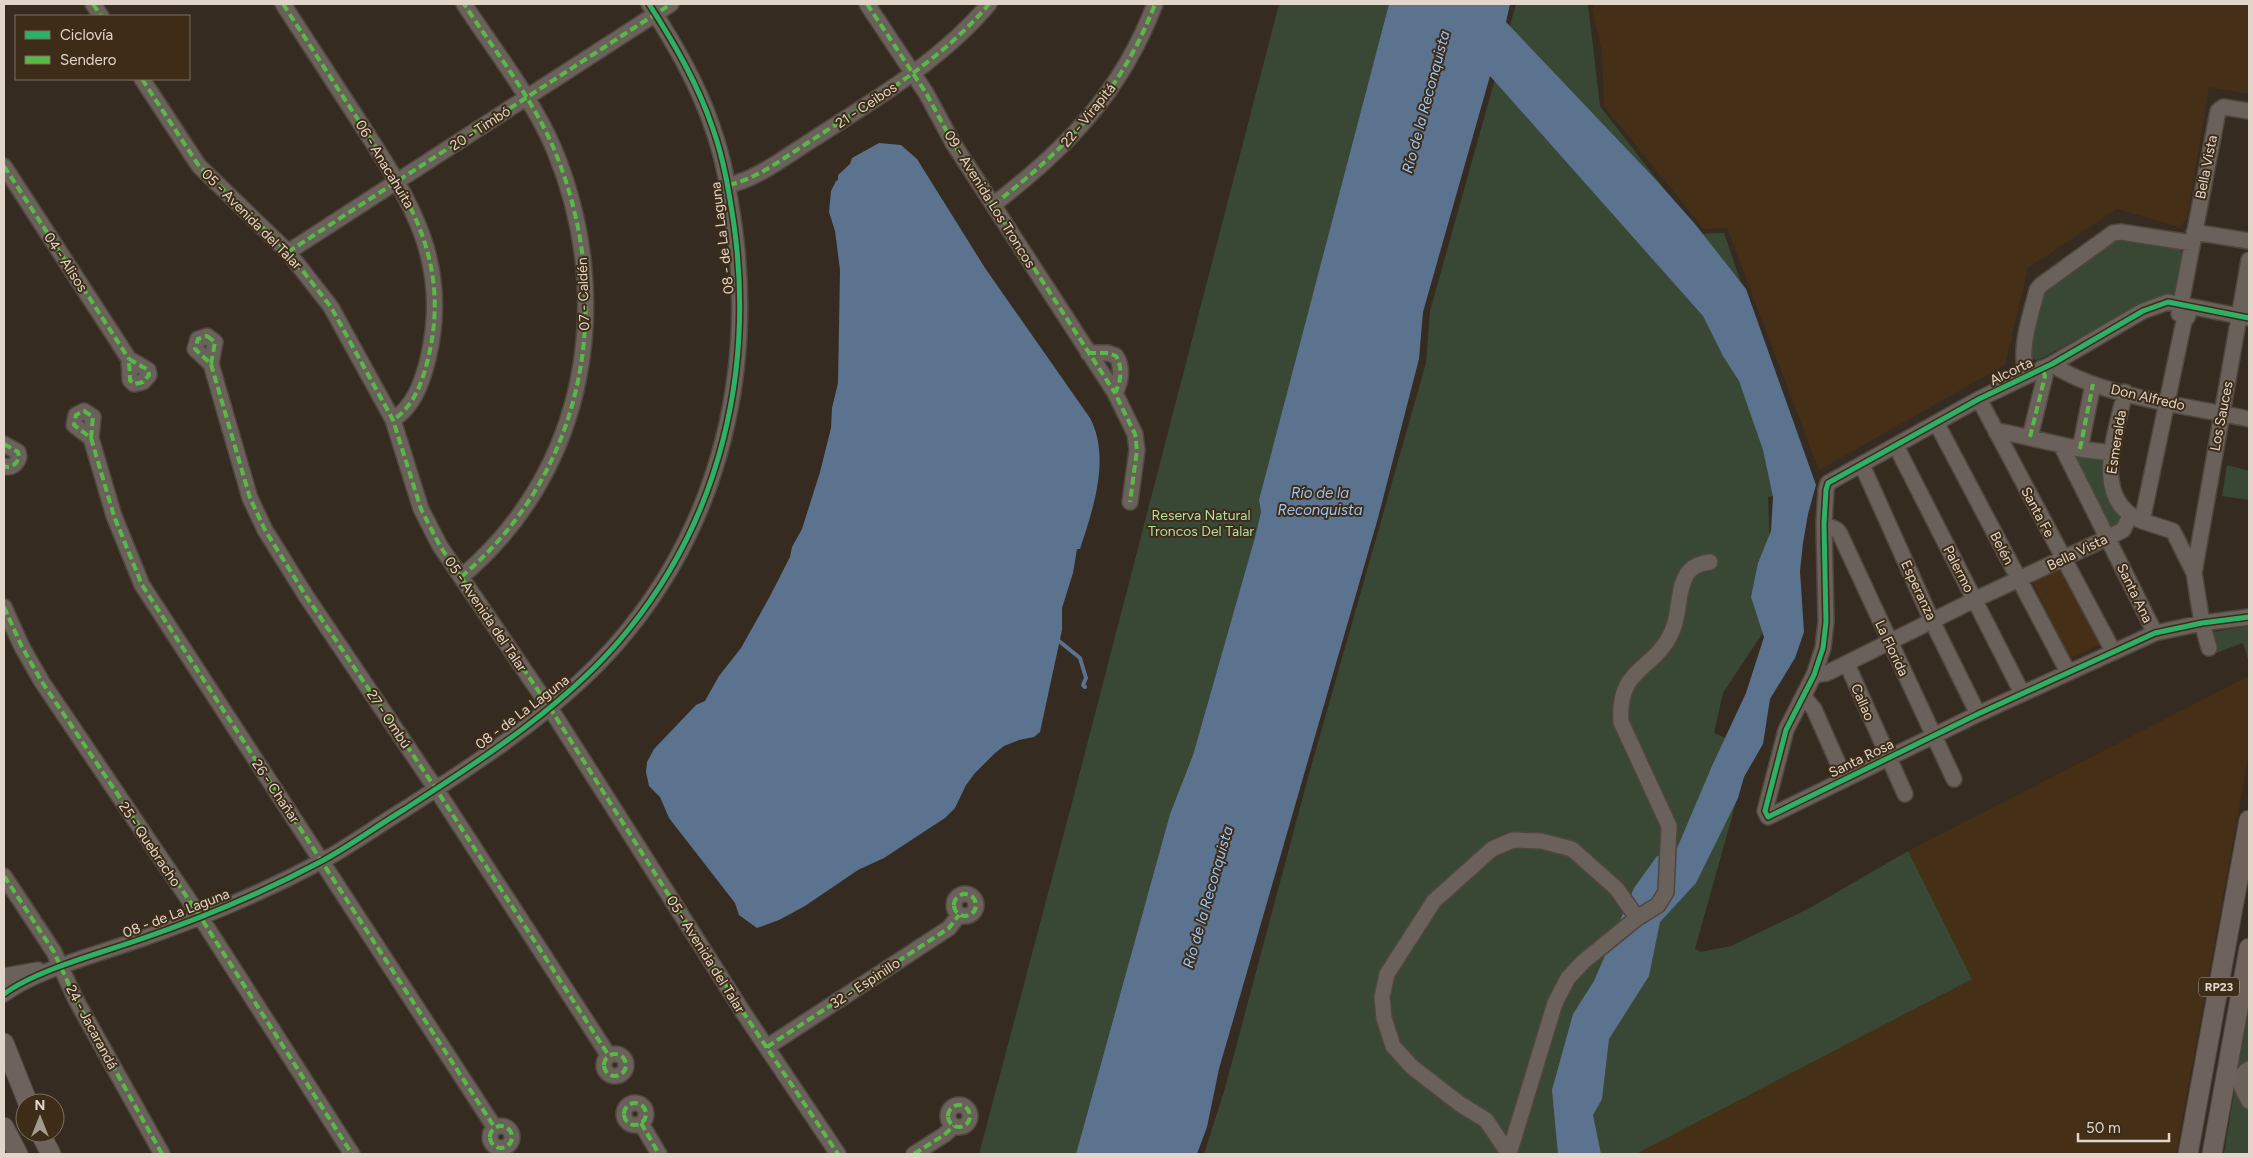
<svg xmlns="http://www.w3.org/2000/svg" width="2253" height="1158" font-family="Figtree,sans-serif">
  <rect width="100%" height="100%" fill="#352b20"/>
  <!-- built -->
  <path fill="#453017" d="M1594,4H2249V94L2209,87L2187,219L2179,227L2117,209L2028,268L2005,365L1819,470L1727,228L1704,229L1604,106L1602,51L1592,10Z
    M2062,565L2102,643L2070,659L2032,581Z
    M2249,676V753L2176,1154H1636L1971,979L1908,851Z"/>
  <!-- green -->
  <path fill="#394834" d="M1279,4H1389L1260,500L1261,512L1255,537L1193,755L1170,814L1076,1154H979L1074,795Z
    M1516,4H1588L1600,106L1699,234L1724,233L1811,487L1768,497L1770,550L1768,625L1723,693L1714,733L1751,749L1695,949L1701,952L1731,946L1808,909L1908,851L1972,979L1636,1154H1204L1225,1088L1309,774L1426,363L1430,311Z
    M2119,240L2178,248L2183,253L2176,293L2143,304L2044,357L2036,360L2029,356L2040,292L2113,241Z
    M2074,453L2103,458L2106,461L2104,484L2122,519V523L2113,527L2108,523L2074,457Z
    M2227,465L2249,471V500L2222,496Z
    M2249,626V662L2243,643L2213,654L2207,633Z
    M2249,1002V1069L2236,1077Z
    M2236,1080L2249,1101V1154H2224Z"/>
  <!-- water -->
  <path fill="#5b738e" d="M1389,4H1510L1506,22L1657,181L1695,224L1746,289L1816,485L1808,514L1803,543L1800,571L1804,632L1795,658L1770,699L1763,744L1744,777L1738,798L1696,883L1660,922L1649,976L1609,1039L1602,1099L1593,1115L1601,1154H1558L1552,1090L1573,1014L1594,981L1634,888L1657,856L1675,853L1712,766L1746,693L1764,637L1751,597L1758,563L1771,531L1773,497L1763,450L1739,381L1723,356L1703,316L1490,76L1423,312L1419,359L1378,518L1219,1069L1207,1127L1197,1154H1076L1170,814L1193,755L1255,537L1261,512L1259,500Z
    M879,143L901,145L917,159L985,268L1090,418C1111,458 1093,509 1080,549H1077L1073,573L1062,608V630L1040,732L1034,737L1019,740L1004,746L994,754L975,773L966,785L955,808L945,818L884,858L858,870L805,906L779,920L757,928L739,915L735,903L669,818L660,797L649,786L646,772L647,762L654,749L696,705L705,701L719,676L741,648L769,598L790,557L792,547L802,529L820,472L831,428L832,408L838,383L840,270L835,231L829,212L831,191L836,181L838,180V175L850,164L852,158Z"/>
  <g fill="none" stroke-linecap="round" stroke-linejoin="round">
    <!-- stream -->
    <path stroke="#5b738e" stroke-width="4" d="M1059,641L1080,658L1086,678L1083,685L1085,687"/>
    <!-- minor casing -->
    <g stroke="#4f463e" stroke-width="18">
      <path id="minor" d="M93,4L101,16
        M283,4C308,42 332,80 357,118C408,197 452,260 428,359C422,383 414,406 393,420
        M867,4L926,93L953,143L1115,393
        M142,79L199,166L288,252L331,307L393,420L421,509L440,546L550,708L743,1012L838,1154
        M4,166L129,359
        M729,185C759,178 785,157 812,140C874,100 941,61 989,4
        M993,205C1067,148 1121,93 1155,4
        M2194,232L2249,241
        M288,252L671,4
        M2179,314L2218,111L2223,107L2249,111
        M2249,318L2168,302L2143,311L2052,364L1979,399L1828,483L1826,490L1824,524L1826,622L1823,648L1814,675L1786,730L1765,811L1768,817L1978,714L2155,633L2202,623L2249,617
        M207,336L215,342L211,364L195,349L198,339Z
        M1088,353H1108L1116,356C1123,367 1121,382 1115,393L1135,434L1137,450L1130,502
        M129,359L148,370L149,375L143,382L134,384L130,380Z
        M211,364L250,498L265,530L306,596L436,789L609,1056
        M2052,364C2096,396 2194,407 2249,419
        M2026,375C2019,347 2030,318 2037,290L2041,285L2113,233L2121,232L2192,243
        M2125,392C2116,434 2090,500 2142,521L2184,321L2188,316
        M1979,399L2113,651
        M84,411L93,417L91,438L74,425L76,415Z
        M1937,424L2068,672
        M1996,432H2004L2080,449L2112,453
        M2030,437L2045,376L2042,368
        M91,438L114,516L142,585L495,1128
        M4,444L18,452L19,457C17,464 11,469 4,466
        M2061,445L2155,633
        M1896,446L2022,693
        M2080,449L2093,384
        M1862,465L1932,621L1978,714
        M2142,521L2173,531L2194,573L2202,623L2209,648
        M1824,524L1837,530L1840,534L1954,779
        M2194,573L2249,260
        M461,577C588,471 616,298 554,149C534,101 493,48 464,4
        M4,607L22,647L42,682L201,918L352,1154
        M1847,664L1905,794
        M1814,675L1827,673L1974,600L2107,538L2123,530L2130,516
        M1804,697L1814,709L1845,779
        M4,876L54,952L76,1000L162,1154
        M954 905a11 11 0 1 1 22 0a11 11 0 1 1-22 0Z
        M4,976L38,970
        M4,994C36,970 101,953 141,939C202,918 264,892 322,861C350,846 377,826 405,809C483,759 571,702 629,629C721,515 754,369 734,225C729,192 724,160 713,129C698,84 674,43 649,4
        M767,1047L949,928L959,915
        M604 1065a11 11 0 1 1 22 0a11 11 0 1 1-22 0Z
        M2249,1069C2234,1078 2242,1088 2249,1101
        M624 1114a11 11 0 1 1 22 0a11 11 0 1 1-22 0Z
        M948 1116a11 11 0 1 1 22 0a11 11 0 1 1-22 0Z
        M641,1123L659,1154
        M490 1137a11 11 0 1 1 22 0a11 11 0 1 1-22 0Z
        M914,1154L944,1135L954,1126
        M1509,1154L1555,1003L1568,978L1583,962L1637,918L1658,905L1666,892L1669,826L1621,722C1617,665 1656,672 1673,629C1680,612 1677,590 1687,574C1692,566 1702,563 1710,562
        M1509,1154L1486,1120L1460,1104L1412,1067L1393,1046L1384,1018L1382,997L1387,974L1434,901L1492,849L1513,840L1541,841L1572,849L1617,889L1637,918"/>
    </g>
    <!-- major casing -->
    <g stroke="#4f463e" stroke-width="21">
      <path id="major" d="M4,1043L28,1103
        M4,1127L18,1154
        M40,1133L51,1154
        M2188,1154L2249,820
        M2212,1154L2249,948"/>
    </g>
    <!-- minor -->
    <use href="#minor" stroke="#69615a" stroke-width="15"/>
    <!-- major -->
    <use href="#major" stroke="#6e625c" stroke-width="19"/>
    <!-- quiet -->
    <path stroke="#58b947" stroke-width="4" stroke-dasharray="8 4" stroke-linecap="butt" d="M93,4L101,16
      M283,4C308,42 332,80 357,118C408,197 452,260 428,359C422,383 414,406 393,420
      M867,4L926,93L953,143L1115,393
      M142,79L199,166L288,252L331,307L393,420L421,509L440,546L550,708L743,1012L838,1154
      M4,166L129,359
      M729,185C759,178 785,157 812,140C874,100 941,61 989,4
      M993,205C1067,148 1121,93 1155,4
      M288,252L671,4
      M207,336L215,342L211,364L195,349L198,339Z
      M1088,353H1108L1116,356C1123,367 1121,382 1115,393L1135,434L1137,450L1130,502
      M129,359L148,370L149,375L143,382L134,384L130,380Z
      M211,364L250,498L265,530L306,596L436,789L609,1056
      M84,411L93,417L91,438L74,425L76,415Z
      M2030,437L2045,376L2042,368
      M91,438L114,516L142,585L495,1128
      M4,444L18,452L19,457C17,464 11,469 4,466
      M2080,449L2093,384
      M461,577C588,471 616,298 554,149C534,101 493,48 464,4
      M4,607L22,647L42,682L201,918L352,1154
      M4,876L54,952L76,1000L162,1154
      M954 905a11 11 0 1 1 22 0a11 11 0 1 1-22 0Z
      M767,1047L949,928L959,915
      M604 1065a11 11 0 1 1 22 0a11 11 0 1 1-22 0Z
      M624 1114a11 11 0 1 1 22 0a11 11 0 1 1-22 0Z
      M948 1116a11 11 0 1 1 22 0a11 11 0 1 1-22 0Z
      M641,1123L659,1154
      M490 1137a11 11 0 1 1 22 0a11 11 0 1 1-22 0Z
      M914,1154L944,1135L954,1126"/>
    <!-- cycleway casing -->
    <g stroke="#3d2c18" stroke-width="8">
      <path id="cycleway" d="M2249,318L2168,302L2143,311L2052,364L1979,399L1828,483L1826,490L1824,524L1826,622L1823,648L1814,675L1786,730L1765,811L1768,817L1978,714L2155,633L2202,623L2249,617
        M4,994C36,970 101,953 141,939C202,918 264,892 322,861C350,846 377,826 405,809C483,759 571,702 629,629C721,515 754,369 734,225C729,192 724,160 713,129C698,84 674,43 649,4"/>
    </g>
    <!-- cycleway -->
    <use href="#cycleway" stroke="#2db169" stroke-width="5"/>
  </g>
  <g text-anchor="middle" stroke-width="4" stroke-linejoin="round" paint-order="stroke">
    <!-- shield labels -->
    <rect fill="#3d2c18" stroke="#b0a395" stroke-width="1" x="2199" y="977.5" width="40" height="19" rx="4"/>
    <g font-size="12" font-weight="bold" fill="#e2d6ca">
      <text x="2219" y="991">RP23</text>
    </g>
    <!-- street labels -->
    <g font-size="14" fill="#e2d6ca" stroke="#3d2c18">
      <text transform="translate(866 105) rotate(-34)" y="5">21 - Ceibos</text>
      <text transform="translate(1088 115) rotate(-51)" y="5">22 - Virapitá</text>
      <text transform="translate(480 128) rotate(-33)" y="5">20 - Timbó</text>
      <text transform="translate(385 164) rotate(59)" y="5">06 - Anacahuita</text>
      <text transform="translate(2206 167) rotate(-79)" y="5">Bella Vista</text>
      <text transform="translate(990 199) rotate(58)" y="5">09 - Avenida Los Troncos</text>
      <text transform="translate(252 219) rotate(45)" y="5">05 - Avenida del Talar</text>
      <text transform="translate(722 238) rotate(-97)" y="5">08 - de La Laguna</text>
      <text transform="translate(66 262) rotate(57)" y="5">04 - Alisos</text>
      <text transform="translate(583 294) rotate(-92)" y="5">07 - Caldén</text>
      <text transform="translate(2011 371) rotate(-26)" y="5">Alcorta</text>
      <text transform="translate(2148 397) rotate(13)" y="5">Don Alfredo</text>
      <text transform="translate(2221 416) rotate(-79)" y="5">Los Sauces</text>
      <text transform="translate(2116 442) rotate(-81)" y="5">Esmeralda</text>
      <text transform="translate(2038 512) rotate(62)" y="5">Santa Fe</text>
      <text transform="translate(2002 548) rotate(63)" y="5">Belén</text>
      <text transform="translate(2077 552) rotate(-26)" y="5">Bella Vista</text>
      <text transform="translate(1959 569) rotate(63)" y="5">Palermo</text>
      <text transform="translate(1919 590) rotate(65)" y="5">Esperanza</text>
      <text transform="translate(2135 593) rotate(64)" y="5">Santa Ana</text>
      <text transform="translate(486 614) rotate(56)" y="5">05 - Avenida del Talar</text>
      <text transform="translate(1892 648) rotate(65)" y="5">La Florida</text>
      <text transform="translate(1863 702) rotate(67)" y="5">Callao</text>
      <text transform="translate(522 712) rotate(-37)" y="5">08 - de La Laguna</text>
      <text transform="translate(389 719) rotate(56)" y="5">27 - Ombú</text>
      <text transform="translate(1861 758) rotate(-26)" y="5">Santa Rosa</text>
      <text transform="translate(276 791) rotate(56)" y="5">26 - Chañar</text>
      <text transform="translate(150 844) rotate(56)" y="5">25 - Quebracho</text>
      <text transform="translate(176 913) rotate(-21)" y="5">08 - de La Laguna</text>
      <text transform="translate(706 954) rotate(58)" y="5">05 - Avenida del Talar</text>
      <text transform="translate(865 983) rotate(-33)" y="5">32 - Espinillo</text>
      <text transform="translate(92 1027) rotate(62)" y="5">24 - Jacarandá</text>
    </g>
    <!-- park labels -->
    <g font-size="14" fill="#b1dfa9" stroke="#3d2c18">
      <text x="1201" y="520">Reserva Natural<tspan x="1201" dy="16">Troncos Del Talar</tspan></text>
    </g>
    <!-- water labels -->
    <g font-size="15" font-style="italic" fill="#9ac7fb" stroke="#3d2c18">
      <text transform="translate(1426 102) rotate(-75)" y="5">Río de la Reconquista</text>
      <text x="1320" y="498">Río de la<tspan x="1320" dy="17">Reconquista</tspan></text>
      <text transform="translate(1208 897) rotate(-74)" y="5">Río de la Reconquista</text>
    </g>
  </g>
  <!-- border -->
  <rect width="2253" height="1158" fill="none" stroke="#e2d6ca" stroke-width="10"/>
  <!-- legend -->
  <rect x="15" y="15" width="175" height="65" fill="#3d2c18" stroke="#7f705f"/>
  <rect x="25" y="31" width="25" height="8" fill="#2db169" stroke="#7f705f"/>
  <text x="60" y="40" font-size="15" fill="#e2d6ca">Ciclovía</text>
  <rect x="25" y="56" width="25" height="8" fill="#58b947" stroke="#7f705f"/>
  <text x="60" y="65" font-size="15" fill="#e2d6ca">Sendero</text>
  <!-- north arrow -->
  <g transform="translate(40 1118)"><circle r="24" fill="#3d2c18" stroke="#7f705f"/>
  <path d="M0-4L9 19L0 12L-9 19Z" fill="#a59a8e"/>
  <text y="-8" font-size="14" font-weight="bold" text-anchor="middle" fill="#e2d6ca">N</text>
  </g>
  <!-- scale -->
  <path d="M2078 1133v8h91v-8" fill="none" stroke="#e2d6ca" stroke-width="2.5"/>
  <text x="2086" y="1133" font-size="15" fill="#e2d6ca" stroke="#3d2c18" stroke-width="4" paint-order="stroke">50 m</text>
</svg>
